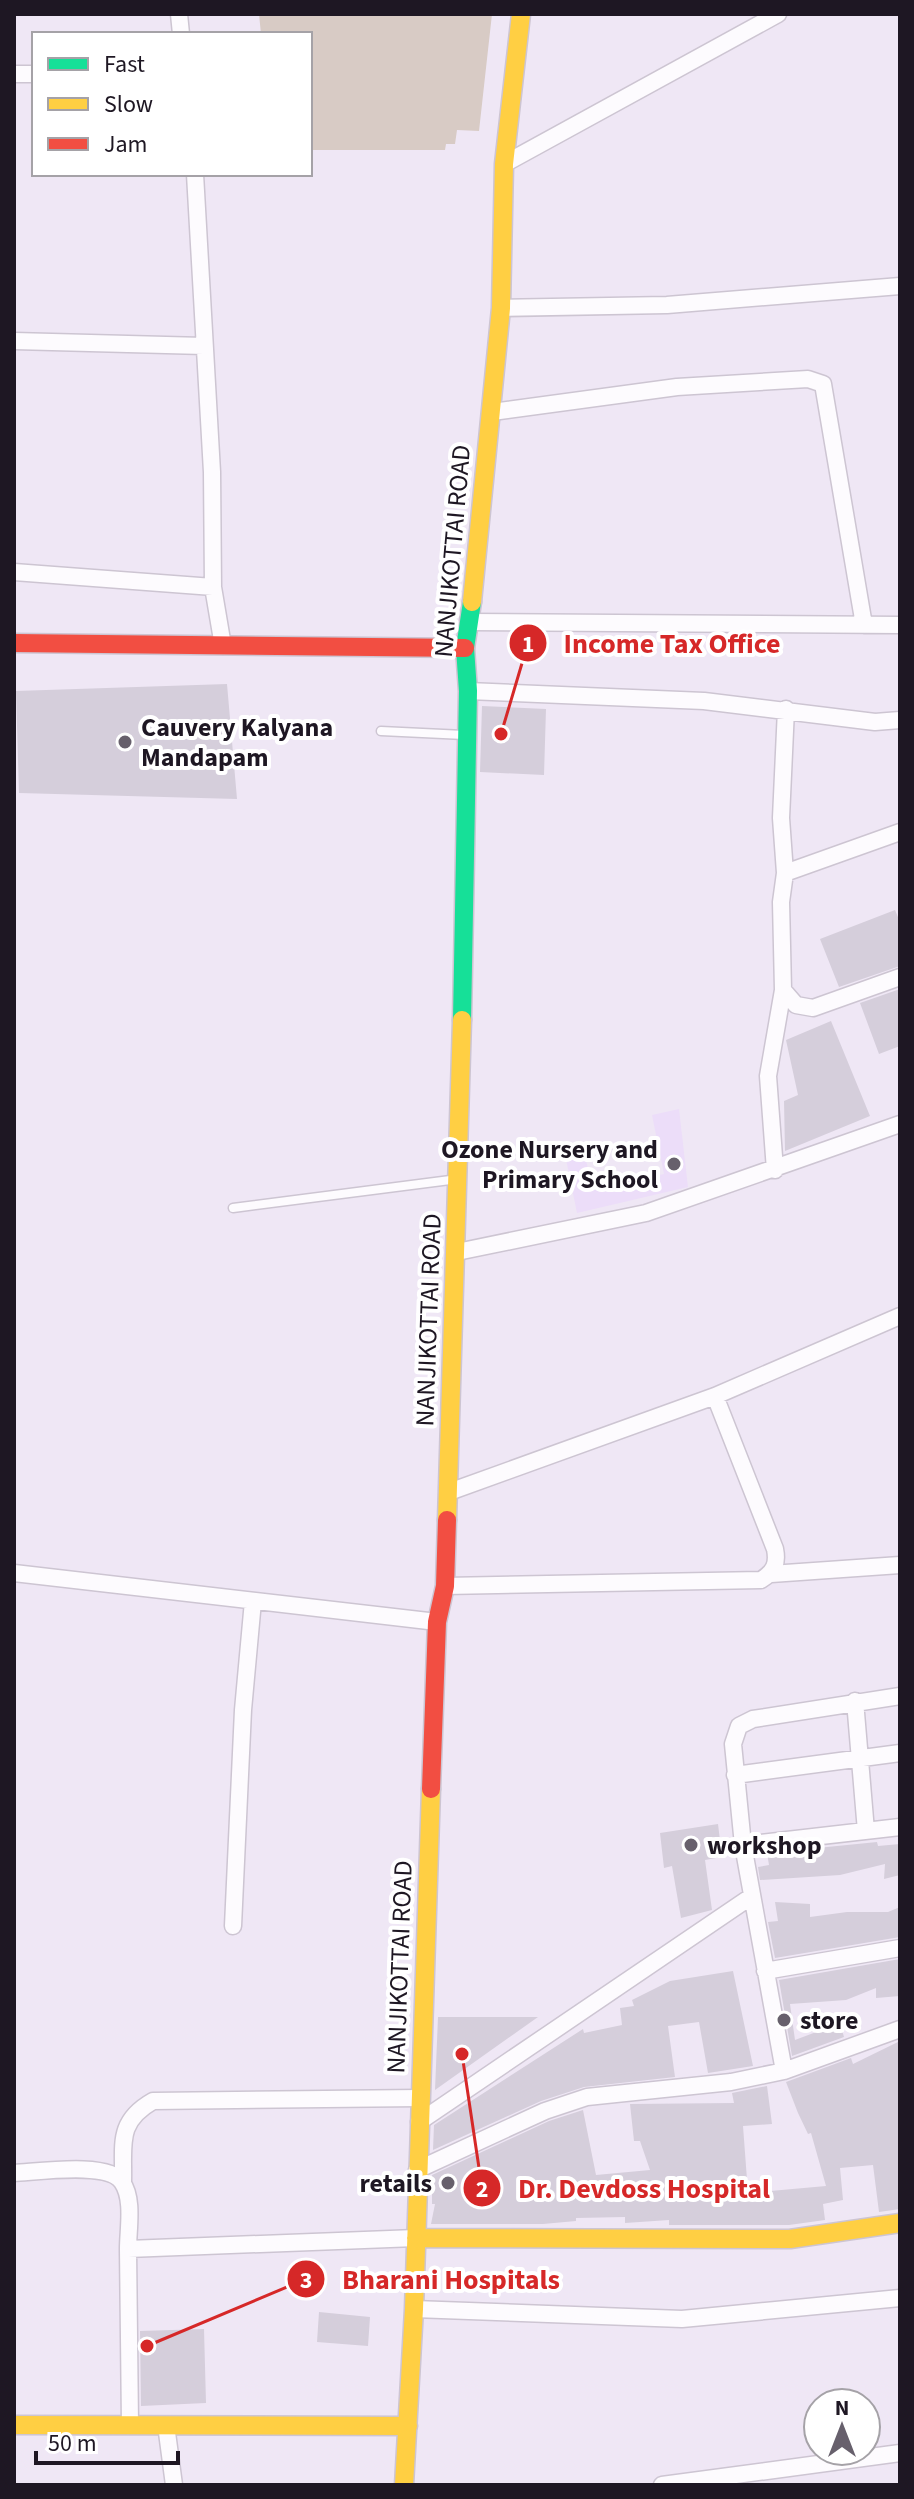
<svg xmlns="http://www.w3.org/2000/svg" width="914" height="2499" font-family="'Source Sans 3',sans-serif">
  <rect width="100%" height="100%" fill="#efe7f5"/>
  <!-- built -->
  <path fill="#ecddf9" d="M679,1109L688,1187L577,1213L565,1154L584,1150L592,1189L664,1174L652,1115Z"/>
  <!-- green -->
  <path fill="#d8cbc5" d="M259,14H492L479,131L457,130L455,144H446L445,150H310V34H261Z"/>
  <!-- building -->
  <path fill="#d5cedb" d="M227,684L237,799L19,793L16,691Z
    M482,706L546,709L544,775L480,772Z
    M895,910L900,922V966L839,987L820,939Z
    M900,989V1046L879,1054L860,1003Z
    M831,1021L870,1116L785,1151L784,1101L798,1095L786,1040Z
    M718,1824L722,1857L705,1860L712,1910L681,1918L672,1866L664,1868L660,1833Z
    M877,1842L878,1846L900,1844V1875L884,1879L885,1864L840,1875L760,1880L758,1867L769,1865L767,1853Z
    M775,1902L810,1904V1917L847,1912H888L900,1907V1937L775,1958L768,1922L778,1921Z
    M900,1959V1996L876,1998V1988L846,2000L790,2004L795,2040L840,2023L844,2037L792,2056L779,1980Z
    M733,1971L753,2066L708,2073L699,2022L668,2026L675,2077L584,2087L541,2101L433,2150L434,2125L583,2029L584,2033L622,2025L620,2008L634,2006L632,2000L670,1981Z
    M438,2017H538L435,2090Z
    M900,2041V2209L879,2212L873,2165L840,2168L843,2200L823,2204L825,2220L789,2225H669V2220L625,2223V2217L576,2218V2221L543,2224H431L435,2204H432V2175L549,2121L583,2110L596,2175L650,2170L640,2141H634L630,2104L734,2103L732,2093L767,2086L772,2124L743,2126L748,2193L826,2186L811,2133L808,2134L798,2113L786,2082L851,2058L853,2064Z
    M319,2312L370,2317L368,2346L317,2342Z
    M204,2329L206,2403L141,2406L140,2331Z"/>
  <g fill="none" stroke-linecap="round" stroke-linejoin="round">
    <!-- lane casing -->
    <g stroke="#cdc5d2" stroke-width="11">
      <path id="lane" d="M381,731L464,735
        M233,1208L458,1179"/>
    </g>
    <!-- street casing -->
    <g stroke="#cdc5d2" stroke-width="19">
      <path id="street" d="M179,14L181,34
        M14,74H34
        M504,164L778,14
        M195,174L212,472L213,587L223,646
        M501,308L667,305L900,286
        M14,341L204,346
        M492,412L677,387L808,379L823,384L864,625
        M14,572L213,587
        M470,622L900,625
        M468,691L704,701L875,722L900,720
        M785,873L900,832
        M783,990L796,1005L813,1008L900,977
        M775,1170L768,1076L783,990L781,902L785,873L781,818L786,709
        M457,1252L646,1213L900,1124
        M449,1492L715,1396L900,1316
        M14,1573L437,1622
        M771,1574L900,1565
        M445,1586L761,1580C774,1572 778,1564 775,1549L715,1396
        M855,1701L866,1831
        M735,1775L900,1753
        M743,1845L900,1827
        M233,1926L243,1710L253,1601
        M765,1971L900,1948
        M784,2071L743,1845L733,1744L739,1726L753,1719L900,1696
        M419,2122L752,1896
        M417,2170L545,2111L587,2097L731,2082L784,2071L900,2029
        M14,2173C37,2172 109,2161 122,2182C134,2199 128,2229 128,2249L416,2238
        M123,2182C124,2145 116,2122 153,2101L420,2098
        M128,2249L130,2425
        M414,2309L682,2319L900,2298
        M166,2425L174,2485
        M662,2485L900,2453"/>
    </g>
    <!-- fast casing -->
    <g stroke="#cdc5d2" stroke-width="21">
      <path id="fast" d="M462,1020L468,691L465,648L472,602"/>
    </g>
    <!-- slow casing -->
    <g stroke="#cdc5d2" stroke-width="21">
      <path id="slow" d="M472,602L501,308L504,164L521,14
        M447,1520L462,1020
        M416,2238L790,2239L900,2223
        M14,2425L408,2426
        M404,2485L414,2309L431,1789"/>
    </g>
    <!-- jam casing -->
    <g stroke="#cdc5d2" stroke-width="21">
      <path id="jam" d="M14,643L465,648
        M431,1789L437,1622L445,1586L447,1520"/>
    </g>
    <!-- lane -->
    <use href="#lane" stroke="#fdfbfe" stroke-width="8"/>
    <!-- street -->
    <use href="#street" stroke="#fdfbfe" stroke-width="16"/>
    <!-- fast -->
    <use href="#fast" stroke="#16e098" stroke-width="18"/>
    <!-- slow -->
    <use href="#slow" stroke="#ffcf43" stroke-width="18"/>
    <!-- jam -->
    <use href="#jam" stroke="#f24e42" stroke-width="18"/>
  </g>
  <!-- markers -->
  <g fill="#67606c" stroke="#fff" stroke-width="3">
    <circle cx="125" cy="742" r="8"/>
    <circle cx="674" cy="1164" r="8"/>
    <circle cx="691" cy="1845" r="8"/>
    <circle cx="784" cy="2020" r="8"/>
    <circle cx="448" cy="2183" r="8"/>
  </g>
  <g text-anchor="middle" stroke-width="8" stroke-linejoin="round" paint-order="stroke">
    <!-- street labels -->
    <g font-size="26" fill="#1e1723" stroke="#fff">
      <text transform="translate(452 551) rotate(-85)" y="9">NANJIKOTTAI ROAD</text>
      <text transform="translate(428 1320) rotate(-88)" y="9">NANJIKOTTAI ROAD</text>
      <text transform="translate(399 1967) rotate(-88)" y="9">NANJIKOTTAI ROAD</text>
    </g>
    <!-- poi labels -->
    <g font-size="26" font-weight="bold" fill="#1e1723" stroke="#fff" text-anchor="start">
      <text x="141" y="736">Cauvery Kalyana<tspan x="141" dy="30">Mandapam</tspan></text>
      <text x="658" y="1158" text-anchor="end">Ozone Nursery and<tspan x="658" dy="30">Primary School</tspan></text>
      <text x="707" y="1854">workshop</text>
      <text x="800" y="2029">store</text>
      <text x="432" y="2192" text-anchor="end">retails</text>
    </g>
  </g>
  <!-- callouts -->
  <path fill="none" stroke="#d62828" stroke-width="3" d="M501 734L528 643M462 2054L482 2188M147 2346L306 2279"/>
  <g fill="#d62828" stroke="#fff" stroke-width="3">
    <circle cx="501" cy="734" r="8"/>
    <circle cx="462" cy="2054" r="8"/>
    <circle cx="147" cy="2346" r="8"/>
    <circle cx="528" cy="643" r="20"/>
    <circle cx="482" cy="2188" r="20"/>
    <circle cx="306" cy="2279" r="20"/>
  </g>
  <g font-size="24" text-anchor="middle" font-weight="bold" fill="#fff">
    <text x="528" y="652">1</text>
    <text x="482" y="2197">2</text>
    <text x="306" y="2288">3</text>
  </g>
  <g font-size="28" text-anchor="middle" font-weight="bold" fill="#d62828" stroke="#fff" stroke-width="8" stroke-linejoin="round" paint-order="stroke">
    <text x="672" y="653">Income Tax Office</text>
    <text x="644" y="2198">Dr. Devdoss Hospital</text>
    <text x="451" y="2289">Bharani Hospitals</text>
  </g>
  <!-- border -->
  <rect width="914" height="2499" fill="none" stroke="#1e1723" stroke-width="32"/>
  <!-- legend -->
  <rect x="32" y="32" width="280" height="144" fill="#ffffff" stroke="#a5a2a7" stroke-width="2"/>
  <rect x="48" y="58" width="40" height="12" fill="#16e098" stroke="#a5a2a7" stroke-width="2"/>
  <text x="104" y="72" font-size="24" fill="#1e1723">Fast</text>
  <rect x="48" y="98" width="40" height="12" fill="#ffcf43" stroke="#a5a2a7" stroke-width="2"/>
  <text x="104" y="112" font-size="24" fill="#1e1723">Slow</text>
  <rect x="48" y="138" width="40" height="12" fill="#f24e42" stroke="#a5a2a7" stroke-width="2"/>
  <text x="104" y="152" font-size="24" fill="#1e1723">Jam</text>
  <!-- north arrow -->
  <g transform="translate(842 2427)"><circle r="38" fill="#ffffff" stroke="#a5a2a7" stroke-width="2"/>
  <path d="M0-6L14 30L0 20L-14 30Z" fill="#67606c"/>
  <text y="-12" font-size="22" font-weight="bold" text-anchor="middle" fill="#1e1723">N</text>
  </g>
  <!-- scale -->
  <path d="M36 2451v12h142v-12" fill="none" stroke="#1e1723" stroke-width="4"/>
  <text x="48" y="2451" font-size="24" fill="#1e1723" stroke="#ffffff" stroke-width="6" paint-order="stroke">50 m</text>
</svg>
